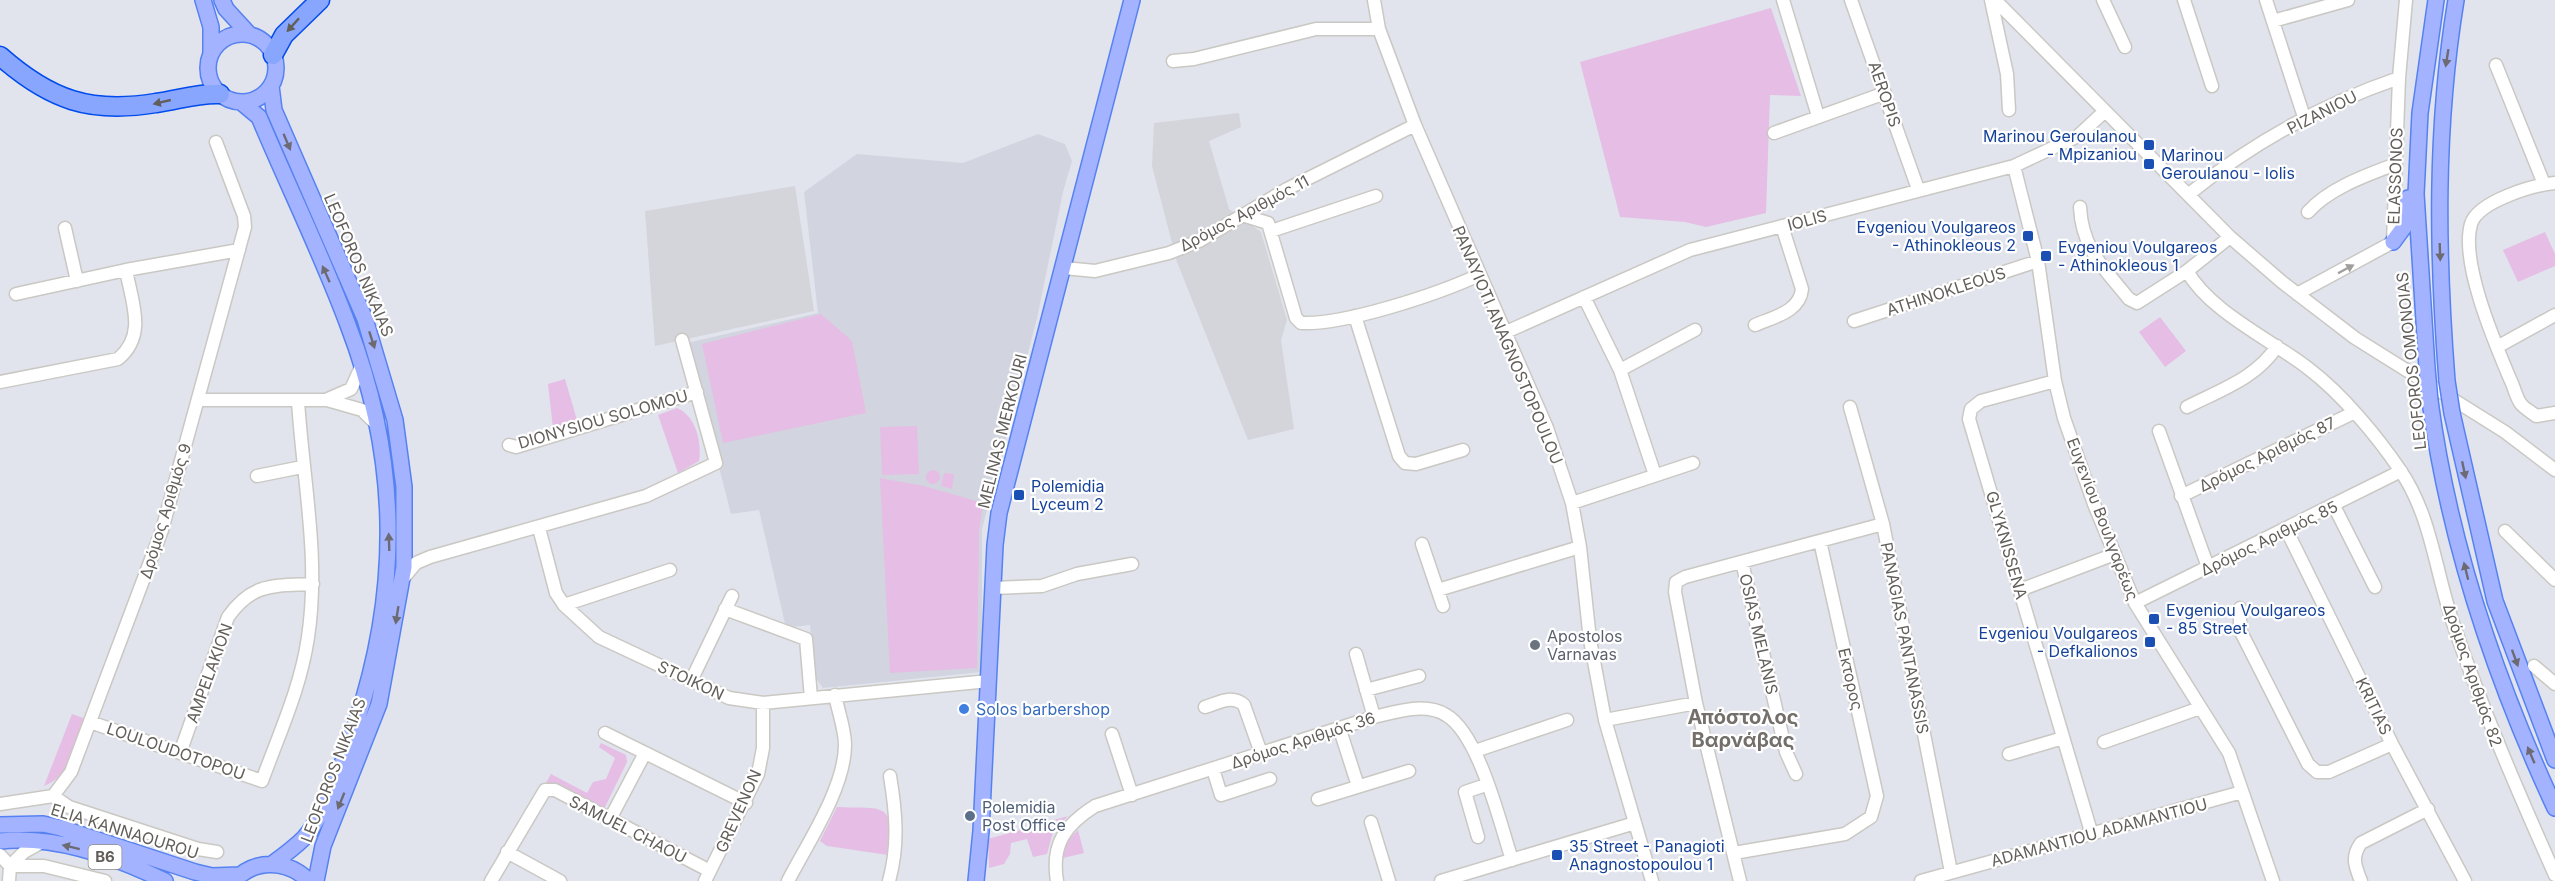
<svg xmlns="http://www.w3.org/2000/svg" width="2555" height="881" font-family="Inter,sans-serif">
  <rect width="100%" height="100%" fill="#e1e4ed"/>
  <!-- industrial -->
  <path fill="#d4d5db" d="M1239,113L1241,127L1209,141L1229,209L1261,232L1287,320L1281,340L1294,429L1248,440L1177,262L1152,166L1154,123Z
    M795,186L814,311L655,346L645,211Z"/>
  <!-- education -->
  <path fill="#d2d5df" d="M1038,134L1065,144L1072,161L1063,192L1037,318L982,529V672L823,688L814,676L810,625L786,628L759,510L731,514L687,343L818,313L804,192L857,154L963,163Z"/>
  <!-- green -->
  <path fill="#e5bde5" d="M1771,8L1801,96L1770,95L1766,213L1706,227L1685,222L1620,217L1580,62Z
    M2545,232L2555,254V266L2518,282L2503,250Z
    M821,314L852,341L866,413L723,443L702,344Z
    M2160,317L2186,351L2165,367L2139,332Z
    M565,379L577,420L553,428L548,384Z
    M677,408C696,416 702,442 699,461L678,473L658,415Z
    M917,426L919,474L882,475L880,427Z
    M926 477a7 7 0 1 1 14 0a7 7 0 1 1-14 0Z
    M944,473L954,474L952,489L941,486Z
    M880,478L924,486L983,503L979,531L977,668L890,673Z
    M72,714L86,719C77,744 71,776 44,786Z
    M601,743L626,755L627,762L604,809L598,811L546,783L551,774L587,793L593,782L606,779L615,758L599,747Z
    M837,807C885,809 895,801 888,855L827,846L820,841Z
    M1068,816L1053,832L1047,854L1033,857L1027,839L1011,843L1010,854L1004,864L989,868L988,839Z
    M1078,830L1084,853L1059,859L1067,841Z"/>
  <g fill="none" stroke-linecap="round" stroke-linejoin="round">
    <!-- minor casing -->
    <g stroke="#cac8c3" stroke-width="15">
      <path id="minor" d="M1374,0L1379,29L1415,125L1547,428L1572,503L1580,547L1590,640L1605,720L1652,881
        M1783,0L1818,116
        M1851,0L1918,189
        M1991,0L2007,74L2009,110
        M1995,0L2230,237L2282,282L2355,338L2505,432L2555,470
        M2103,0L2125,47
        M2184,0L2212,86
        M2266,0L2305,120
        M2273,21L2348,0
        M1173,61L1194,59L1316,29H1379
        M2496,65L2544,184
        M1774,133L1885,93
        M2014,166L2038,261L2055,381L2064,418L2094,504L2135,603L2229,753L2273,881
        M2555,183C2534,185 2478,201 2471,224C2460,262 2495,343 2510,379C2514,386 2516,398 2521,404C2525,409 2532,412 2536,416L2555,413
        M2189,194C2251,144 2323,104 2399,78
        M2080,207C2082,249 2104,268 2129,299L2137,303L2187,271L2230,237
        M2308,212C2329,188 2367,175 2396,164
        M1242,215L1268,223L1296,318L1301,323C1345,325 1438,294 1479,275
        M65,228L77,281
        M1271,231L1376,196
        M1064,268L1095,271L1169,253L1199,241L1287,189L1415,125
        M2187,271C2210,312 2272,340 2309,369C2342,394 2377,436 2400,470C2432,517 2435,571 2453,623C2482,709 2518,792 2555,875
        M16,294L126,270L239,250
        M2297,294L2393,242L2399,78L2406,0
        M1584,297L1620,370L1655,475
        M1355,316L1399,456L1405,463L1416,464L1463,450
        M1854,321L2038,261
        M1755,325C1773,317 1800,312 1802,289L1782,226
        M1506,332L1690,250L2014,166L2078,136L2105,111
        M2497,347L2555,315
        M1620,370L1695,330
        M2055,381L1981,401L1971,409L1969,419L2092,835
        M0,382L118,359C147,335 132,303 126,270
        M328,399L351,389L361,367
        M198,400H327L362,410L377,425
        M1850,407L1883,524L1951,872
        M2187,407C2220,390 2257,378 2277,346
        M2159,431L2208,567
        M509,445L516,447L697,392
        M257,476L302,467
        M2181,496L2353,413
        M1572,503L1693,463
        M2334,506L2375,587
        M539,528L556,593L564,605L599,637L729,698L763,703L989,681
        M2286,529L2392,744L2465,881
        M2505,531L2555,580
        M1422,544L1443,606
        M1742,562L1786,752L1796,774
        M402,580L416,563L430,557L646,496L716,463L682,340
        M993,588L1042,586L1077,574L1132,564
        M1438,590L1580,547
        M2020,590L2115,554
        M2135,603L2401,471
        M564,605L670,570
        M2240,608V630L2308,764L2317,772H2329L2392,744
        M725,609L806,639L811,698
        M1356,654L1374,717
        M2534,666L2555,684
        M691,681L732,596
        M1366,690L1419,676
        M1205,707C1219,703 1232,694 1244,705L1261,753
        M1605,720L1696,703
        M90,722L262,781C279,734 301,687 308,637C320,558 303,480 298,401
        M1340,730L1358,786
        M605,733L746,803
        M1112,734L1132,795
        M2104,742L2200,708
        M1475,751L1567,720
        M180,753L228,617C253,582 274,586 313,584
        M2009,754L2063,738
        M1213,769L1221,795L1270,779
        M53,796L71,772L162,530L245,227L244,216L216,142
        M1318,799L1409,771
        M0,804L53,796L69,807L198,849L217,852
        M610,819L645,753
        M1371,822L1389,881
        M1478,837L1465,792L1486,785
        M507,852L560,881
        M1734,853L1845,834L1871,817L1877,796L1820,541
        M0,855L10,866
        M10,866H44L105,881
        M9,881L10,866L24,852L42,842
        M491,881L545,790H555L710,871
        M705,881L758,774L763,748V703
        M788,881C807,844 845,788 845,745C845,729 838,711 835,695
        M889,881C899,845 896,812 890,776
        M1057,881C1051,844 1065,825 1095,806L1374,717C1396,712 1425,702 1446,715C1479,734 1500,823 1512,860
        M1441,881L1635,823
        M1740,881L1696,703L1675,592L1676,582L1685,577L1883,524
        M1921,881L2242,792
        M2361,881C2355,866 2351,857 2361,843L2428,809"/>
    </g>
    <!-- major casing -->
    <g stroke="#5682f1" stroke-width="18">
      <path id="major" d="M203,0L211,27V52
        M222,0L226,9L249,34
        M208 68a34 34 0 1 1 68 0a34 34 0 1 1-68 0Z
        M271,86L274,110L365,319L395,420L404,487V567L379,704L323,846L316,881
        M241,102L259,117C288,186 322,255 348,325C399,458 401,588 356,723C346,754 325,815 304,838C294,848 283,856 272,864
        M2393,242L2404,227L2408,198
        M2427,368L2416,194L2420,113L2436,0
        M2447,381C2437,252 2435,128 2456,0
        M2430,401C2449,543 2495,679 2555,808
        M2452,413L2495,601L2555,760
        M0,825L43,824L61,828L195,872L212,876L240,875
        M0,841C55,835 116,857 165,881
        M234,881C255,858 288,860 309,881
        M976,881L981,831L995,545L999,513L1132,0"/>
    </g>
    <!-- highway casing -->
    <g stroke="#004bed" stroke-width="21">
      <path id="highway" d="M273,55L284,35L320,0
        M0,56C50,100 90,114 156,103C178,100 197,93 220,94"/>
    </g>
    <!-- minor -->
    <use href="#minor" stroke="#fff" stroke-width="12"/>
    <!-- major -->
    <use href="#major" stroke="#a4b3ff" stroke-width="15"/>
    <!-- highway -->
    <use href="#highway" stroke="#88a6fd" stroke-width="18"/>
    <!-- major-bridge casing -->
    <g stroke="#5682f1" stroke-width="18" stroke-linecap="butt">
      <path id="major-bridge" d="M2427,368L2430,401
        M2447,381L2452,413"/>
    </g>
    <!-- major-bridge -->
    <use href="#major-bridge" stroke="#a4b3ff" stroke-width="15"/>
  </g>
  <!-- one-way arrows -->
  <defs><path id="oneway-solid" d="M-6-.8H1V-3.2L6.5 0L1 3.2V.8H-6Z" transform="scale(1.5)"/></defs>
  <g fill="#625e5a">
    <use href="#oneway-solid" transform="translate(293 25) rotate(132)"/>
    <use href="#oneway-solid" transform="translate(162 102) rotate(167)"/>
  </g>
  <g fill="#6c6b73">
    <use href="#oneway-solid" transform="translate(2447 58) rotate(99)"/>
    <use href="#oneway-solid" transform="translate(287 142) rotate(67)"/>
    <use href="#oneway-solid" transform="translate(2440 252) rotate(88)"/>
    <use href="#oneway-solid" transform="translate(326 274) rotate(-114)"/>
    <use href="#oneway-solid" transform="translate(372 340) rotate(72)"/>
    <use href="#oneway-solid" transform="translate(2464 470) rotate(78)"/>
    <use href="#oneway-solid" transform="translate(389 542) rotate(-92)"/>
    <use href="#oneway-solid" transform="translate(2466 571) rotate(-104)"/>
    <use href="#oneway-solid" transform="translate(397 615) rotate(99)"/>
    <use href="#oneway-solid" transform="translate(2515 658) rotate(70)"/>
    <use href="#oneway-solid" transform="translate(2531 755) rotate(-113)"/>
    <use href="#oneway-solid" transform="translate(341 801) rotate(112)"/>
    <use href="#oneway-solid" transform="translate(71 847) rotate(-166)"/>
  </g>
  <use fill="#a19e9c" href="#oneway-solid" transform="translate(2346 269) rotate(-28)"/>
  <!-- markers -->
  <g fill="#1a4fb4" stroke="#fff" stroke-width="2">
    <rect x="2143" y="139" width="12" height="12" rx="3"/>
    <rect x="2143" y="158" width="12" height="12" rx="3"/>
    <rect x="2022" y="230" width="12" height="12" rx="3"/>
    <rect x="2040" y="250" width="12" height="12" rx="3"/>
    <rect x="1013" y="489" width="12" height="12" rx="3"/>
    <rect x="2148" y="613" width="12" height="12" rx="3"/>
    <rect x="2144" y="636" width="12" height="12" rx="3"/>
    <rect x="1551" y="849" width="12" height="12" rx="3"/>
  </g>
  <circle fill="#6b7280" stroke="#fff" stroke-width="2" cx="1535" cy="645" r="6"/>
  <circle fill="#3f7fe0" stroke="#fff" stroke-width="2" cx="964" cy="709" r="6"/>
  <circle fill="#5c6f8a" stroke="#fff" stroke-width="2" cx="970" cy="816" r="6"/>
  <g text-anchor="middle" stroke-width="4.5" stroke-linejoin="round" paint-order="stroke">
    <!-- shield labels -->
    <rect fill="#fff" stroke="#918e8c" stroke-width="1.5" x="88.5" y="845" width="33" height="24" rx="4.5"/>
    <g font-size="15" font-weight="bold" fill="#625e5a">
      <text x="105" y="862">B6</text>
    </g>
    <!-- street labels -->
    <g font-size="16" fill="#625e5a" stroke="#fff">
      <text transform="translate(1885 94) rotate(71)" y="6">AEROPIS</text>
      <text transform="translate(2322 112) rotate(-27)" y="6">PIZANIOU</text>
      <text transform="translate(2395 176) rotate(-88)" y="6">ELASSONOS</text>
      <text transform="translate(1244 213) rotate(-28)" y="6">Δρόμος Αριθμός 11</text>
      <text transform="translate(1807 220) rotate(-15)" y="6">IOLIS</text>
      <text transform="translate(359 265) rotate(67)" y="6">LEOFOROS NIKAIAS</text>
      <text transform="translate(1946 291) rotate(-18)" y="6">ATHINOKLEOUS</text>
      <text transform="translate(1508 345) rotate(67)" y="6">PANAYIOTI ANAGNOSTOPOULOU</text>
      <text transform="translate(2411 361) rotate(-96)" y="6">LEOFOROS OMONOIAS</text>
      <text transform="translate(603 419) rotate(-16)" y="6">DIONYSIOU SOLOMOU</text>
      <text transform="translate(1002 431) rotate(-76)" y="6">MELINAS MERKOURI</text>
      <text transform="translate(2267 454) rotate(-26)" y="6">Δρόμος Αριθμός 87</text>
      <text transform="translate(165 511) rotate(-73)" y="6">Δρόμος Αριθμός 9</text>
      <text transform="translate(2103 519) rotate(69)" y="6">Ευγενίου Βουλγαρέως</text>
      <text transform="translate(2269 538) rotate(-26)" y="6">Δρόμος Αριθμός 85</text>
      <text transform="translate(2007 545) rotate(74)" y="6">GLYKNISSENA</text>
      <text transform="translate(1759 634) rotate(77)" y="6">OSIAS MELANIS</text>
      <text transform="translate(1905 638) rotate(79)" y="6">PANAGIAS PANTANASSIS</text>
      <text transform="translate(209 673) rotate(-70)" y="6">AMPELAKION</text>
      <text transform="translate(2473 675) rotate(71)" y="6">Δρόμος Αριθμός 82</text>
      <text transform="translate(1851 679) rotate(77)" y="6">Εκτορος</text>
      <text transform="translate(691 680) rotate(25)" y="6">STOIKON</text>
      <text transform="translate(2374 706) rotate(64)" y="6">KRITIAS</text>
      <text transform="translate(1303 740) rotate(-18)" y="6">Δρόμος Αριθμός 36</text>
      <text transform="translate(176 751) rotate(19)" y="6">LOULOUDOTOPOU</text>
      <text transform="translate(333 770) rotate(-69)" y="6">LEOFOROS NIKAIAS</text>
      <text transform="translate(738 811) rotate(-66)" y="6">GREVENON</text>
      <text transform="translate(628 829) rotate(27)" y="6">SAMUEL CHAOU</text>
      <text transform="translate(125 831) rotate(17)" y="6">ELIA KANNAOUROU</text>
      <text transform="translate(2099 832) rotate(-15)" y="6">ADAMANTIOU ADAMANTIOU</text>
    </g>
    <!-- transit labels -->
    <g font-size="16" fill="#164399" stroke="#fff" text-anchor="start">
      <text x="2137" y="142" text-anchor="end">Marinou Geroulanou<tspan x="2137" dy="18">- Mpizaniou</tspan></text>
      <text x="2161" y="161">Marinou<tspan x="2161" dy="18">Geroulanou - Iolis</tspan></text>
      <text x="2016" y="233" text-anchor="end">Evgeniou Voulgareos<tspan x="2016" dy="18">- Athinokleous 2</tspan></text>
      <text x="2058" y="253">Evgeniou Voulgareos<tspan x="2058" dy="18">- Athinokleous 1</tspan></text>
      <text x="1031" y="492">Polemidia<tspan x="1031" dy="18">Lyceum 2</tspan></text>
      <text x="2166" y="616">Evgeniou Voulgareos<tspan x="2166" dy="18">- 85 Street</tspan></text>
      <text x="2138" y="639" text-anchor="end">Evgeniou Voulgareos<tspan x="2138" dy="18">- Defkalionos</tspan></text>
      <text x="1569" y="852">35 Street - Panagioti<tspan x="1569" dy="18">Anagnostopoulou 1</tspan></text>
    </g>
    <!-- worship labels -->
    <g font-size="16" fill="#5b616d" stroke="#fff" text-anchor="start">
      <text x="1547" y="642">Apostolos<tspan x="1547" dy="18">Varnavas</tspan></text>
    </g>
    <!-- shop labels -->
    <g font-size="16" fill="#366cbe" stroke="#fff" text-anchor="start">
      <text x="976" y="715">Solos barbershop</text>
    </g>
    <!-- service labels -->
    <g font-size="16" fill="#4e5e75" stroke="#fff" text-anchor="start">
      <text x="982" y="813">Polemidia<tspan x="982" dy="18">Post Office</tspan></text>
    </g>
    <!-- quarter labels -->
    <g font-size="20" font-weight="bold" fill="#746f6b" stroke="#fff">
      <text x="1743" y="724">Απόστολος<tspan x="1743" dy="23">Βαρνάβας</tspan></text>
    </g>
  </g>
</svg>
